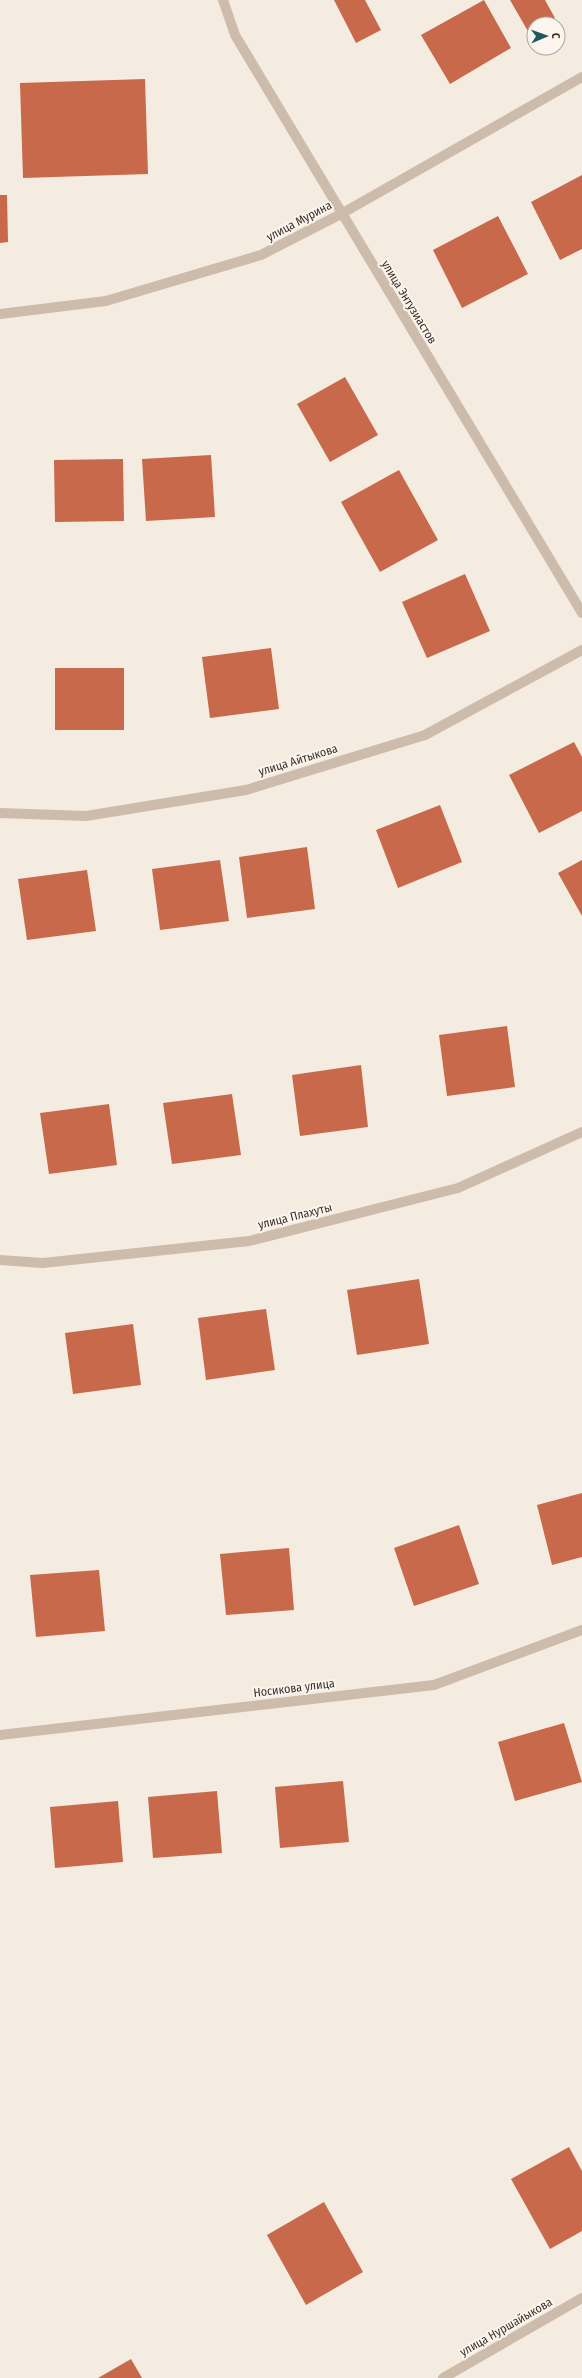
<svg xmlns="http://www.w3.org/2000/svg" width="582" height="2378" font-family="'Fira Sans Condensed',sans-serif">
  <rect width="100%" height="100%" fill="#f4ebe1"/>
  <!-- building -->
  <path fill="#c8694b" d="M334,0H365L381,30L356,43Z
    M484,0L511,48L450,84L421,35Z
    M510,0H545L555,18L544,24H534V30L529,33Z
    M145,79L148,174L23,178L20,83Z
    M582,175V249L560,260L531,202Z
    M0,195H7L8,242L0,243Z
    M498,216L528,274L462,308L433,250Z
    M345,377L378,435L330,462L297,404Z
    M211,455L215,517L146,521L142,459Z
    M123,459L124,521L55,522L54,460Z
    M399,470L438,540L380,572L341,502Z
    M465,574L490,631L427,658L402,602Z
    M271,648L279,709L210,718L202,657Z
    M55,668H124V730H55Z
    M574,742L582,757V811L539,833L509,775Z
    M440,805L462,862L398,888L376,830Z
    M307,847L315,909L247,918L239,857Z
    M220,860L229,921L160,930L152,869Z
    M582,860V916L558,873Z
    M87,870L96,931L27,940L18,879Z
    M507,1026L515,1087L447,1096L439,1035Z
    M361,1065L368,1127L300,1136L292,1075Z
    M232,1094L241,1155L172,1164L163,1103Z
    M109,1104L117,1165L49,1174L40,1113Z
    M419,1279L429,1344L357,1355L347,1290Z
    M266,1309L275,1370L206,1380L198,1318Z
    M133,1324L141,1385L73,1394L65,1333Z
    M582,1493V1557L552,1565L537,1505Z
    M459,1525L479,1584L414,1606L394,1548Z
    M289,1548L294,1610L226,1615L220,1554Z
    M99,1570L105,1631L36,1637L30,1575Z
    M564,1723L582,1782L515,1801L498,1742Z
    M343,1781L349,1842L280,1848L275,1787Z
    M217,1791L222,1853L153,1858L148,1797Z
    M118,1801L123,1862L55,1868L50,1807Z
    M569,2147L582,2171V2231L550,2249L511,2179Z
    M324,2202L363,2272L306,2305L267,2235Z
    M131,2359L142,2378H98Z"/>
  <g fill="none" stroke-linecap="round" stroke-linejoin="round">
    <!-- street -->
    <path stroke="#cdbbac" stroke-width="10" d="M223,0L235,35L582,613
      M0,314L106,301L261,255L341,214L582,77
      M0,813L86,816L246,790L425,735L582,650
      M0,1260L43,1263L249,1241L458,1188L582,1132
      M0,1735L434,1685L582,1630
      M443,2378L582,2298"/>
  </g>
  <g text-anchor="middle" stroke-width="4" stroke-linejoin="round" paint-order="stroke">
    <!-- street labels -->
    <g font-size="12" fill="#3b302b" stroke="#fbf5ee">
      <text transform="translate(299 221) rotate(-28)" y="4">улица Мурина</text>
      <text transform="translate(409 302) rotate(59)" y="4">улица Энтузиастов</text>
      <text transform="translate(298 760) rotate(-17)" y="4">улица Айтыкова</text>
      <text transform="translate(295 1216) rotate(-14)" y="4">улица Плахуты</text>
      <text transform="translate(294 1688) rotate(-7)" y="4">Носикова улица</text>
      <text transform="translate(506 2327) rotate(-30)" y="4">улица Нуршайыкова</text>
    </g>
  </g>
  <!-- north arrow -->
  <g transform="translate(546 36) rotate(88)"><circle r="19" fill="#fbf5ee" stroke="#aea6a0"/>
  <path d="M0-3L7 15L0 10L-7 15Z" fill="#1f5a5e"/>
  <text y="-6" font-size="11" font-weight="bold" text-anchor="middle" fill="#3b302b">С</text>
  </g>
</svg>
